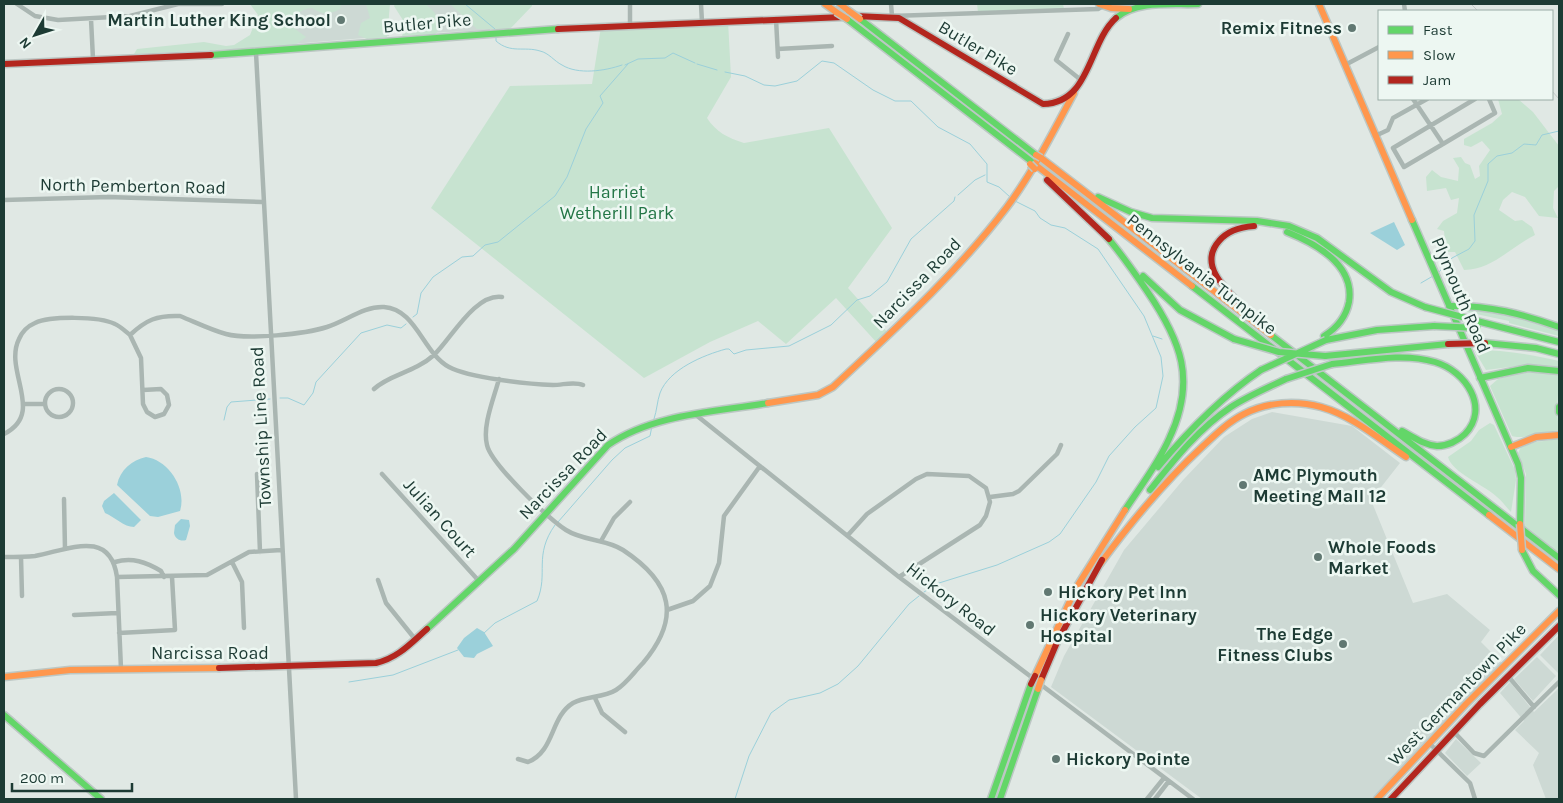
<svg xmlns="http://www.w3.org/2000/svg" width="1563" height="803" font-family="Karla,sans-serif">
  <rect width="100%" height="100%" fill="#e0e8e4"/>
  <!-- built -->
  <path fill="#cdd9d4" d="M294,4H388L389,36L292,44Z
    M405,4H486L490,30L408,34Z
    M1272,412L1352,426L1400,463L1371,500L1413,603L1447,594L1490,630L1481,642L1504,665L1377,799H1202L1051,687L1064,656L1124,550L1183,480L1224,437L1252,419Z
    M1559,635V674L1540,655Z
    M1537,657L1556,676L1533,701L1514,679Z
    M1510,682L1534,712L1559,688V799H1546L1533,765L1539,753L1515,730L1524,721L1500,693Z
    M1456,739L1481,763L1467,776L1445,753Z"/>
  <!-- green -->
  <path fill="#c7e3d0" d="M250,4H341L340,9C328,15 323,15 312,8C300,9 295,15 291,26L306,37L294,46L134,54L137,49L204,42L226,46L234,45L250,35L258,15Z
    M366,4H390L387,37L367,39L358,35L361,23L370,18Z
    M395,4H426L435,13L440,30L435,34L402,36L406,25L394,6Z
    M450,4H532V6L510,29H477Z
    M977,4H1063L1064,9L978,12Z
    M728,21L731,77L707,118C716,132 728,138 744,143L829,128L892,228L848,288L889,334L878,344L836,298L786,344L758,321L710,342L644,378L431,208L510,86L592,84L601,27Z
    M1498,99H1518L1533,112L1559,146V186L1554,191L1553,208L1558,218L1539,216L1525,197L1512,192L1503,200L1499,210L1515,221L1522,220L1532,227L1535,235C1510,247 1494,269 1464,270L1455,252H1446L1444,231L1437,229L1443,221L1457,213L1459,198L1451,200L1446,188L1427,191L1426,177L1432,170L1441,177L1458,181L1459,168L1453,158L1461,157L1465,163L1470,165L1475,179L1480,176L1479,166L1490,150L1482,141L1471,147L1464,145V139L1492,123L1502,114Z
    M1464,309C1498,312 1527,320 1559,331V336L1509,323V321L1462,311Z
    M1474,350C1503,350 1531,354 1559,361V368L1526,365L1486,370Z
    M1523,372L1559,374L1557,413L1559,430C1546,431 1523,440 1512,436L1490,386L1498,379Z
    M1490,423L1494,425L1515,470L1516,480L1511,512C1506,507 1502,501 1497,497C1485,485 1452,473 1448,457L1471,441L1479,430Z
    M1559,439V554L1525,527L1526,474L1518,453L1521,447L1536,442Z"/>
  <!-- water -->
  <path fill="#9bd0da" d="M1394,222L1405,245L1397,250L1370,233Z
    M146,457C169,460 187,489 180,511L158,517L150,516L117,485C120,470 132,460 146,457Z
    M114,493L141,520L134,527C124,527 115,517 105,513L102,506L104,501Z
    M181,519L189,520L190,526L186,540C181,542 175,539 174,533L175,525Z
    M477,628L484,632L493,646L477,654L474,658L464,657L457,648L464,638Z"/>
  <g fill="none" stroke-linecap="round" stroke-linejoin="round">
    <!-- stream -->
    <path stroke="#9bd0da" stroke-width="1" d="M465,4L495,29
      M496,37V41C511,54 524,46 540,51C549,53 554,61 562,65C578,75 605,71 622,65
      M697,64L717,70
      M625,65L638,59L665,58L673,53L695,63
      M725,72L745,76L764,85L775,86L797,81L822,61L834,63L873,90L895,101H911L938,127L970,144L987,164V182L999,187L1010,197
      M958,195L975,180L985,175
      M1438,273L1452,258L1469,249L1475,241L1474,215L1488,181V164L1497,156L1512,153L1524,144L1536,145L1542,135L1559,131
      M1421,283L1433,276
      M413,317L417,314L421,293L433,277L462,257L473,256L485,245L498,242L555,196L567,177L586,129L603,103L600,96L628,64
      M1153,336L1162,339
      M280,398H288L304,405L313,393L316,382L361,333L387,325L401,328L406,324
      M654,419C657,410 657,402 660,393C669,369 704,355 726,349H729L734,354L746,350L789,346L831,325L857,300L870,296L887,282L911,239L954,201L955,197
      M224,420L227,407L231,402L270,399
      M558,522L612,460L625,448L650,436L652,426
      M924,592L939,583L997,565L1049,542L1060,534L1096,482L1109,456L1135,427L1156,408L1163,376L1161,357L1144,316L1098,249L1065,228L1051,225L1040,218L1035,211L1015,201
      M483,634L495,623L537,601C549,573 533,556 555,525
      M349,682L393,675L458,650
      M735,799L749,756L771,713L789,700L820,693L838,684L858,666L909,604L919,596"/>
    <!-- fast casing -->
    <g stroke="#bcc7c4" stroke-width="9">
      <path id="fast" d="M1116,18C1137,0 1172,5 1198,4
        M847,19L1031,161
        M860,19L1036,155
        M211,55L558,29
        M1098,197L1131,212L1152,218L1257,221L1289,226L1317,238L1391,292L1425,307
        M1412,220L1518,464L1521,478L1520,524
        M1287,232C1317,244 1355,265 1349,302C1346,317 1337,328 1324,336
        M1106,236C1121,253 1134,272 1147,291C1181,341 1197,380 1169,439C1158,464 1140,487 1125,510
        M1143,276L1180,310L1234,339
        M1192,286L1489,515
        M1449,306C1488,305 1523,314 1559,327
        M1477,321L1559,342
        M1271,335L1559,558
        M1326,340L1377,330L1434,326
        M1485,343L1536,348L1559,354
        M1325,356L1448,344
        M1332,364C1365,361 1402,352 1435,362C1466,371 1490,408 1465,434C1458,441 1447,446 1437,446C1424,445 1413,437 1402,431
        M1480,378L1528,368L1559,371
        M1559,407V412
        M1158,467C1189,430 1221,397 1261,370
        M1150,490C1174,460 1198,429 1231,407C1248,396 1267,388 1286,379
        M1522,550L1533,571L1559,595
        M427,629L514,549L608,445C653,414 715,412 768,403
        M4,715L101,799
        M991,799L1031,684
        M1000,799L1038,689"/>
    </g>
    <!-- slow casing -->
    <g stroke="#bcc7c4" stroke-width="9">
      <path id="slow" d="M825,4L836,12
        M840,4L849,11
        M1099,4L1111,8L1129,9
        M1319,4L1412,220
        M1041,158L1271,335
        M1037,166L1192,286
        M768,403L818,395L833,387C894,330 956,274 1007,207C1033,172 1053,132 1074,93
        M1511,447L1536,437L1559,435
        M1489,515L1559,569
        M1100,564C1131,522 1164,482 1202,447C1215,435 1228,422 1244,414C1267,402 1296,400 1321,407C1353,416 1379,439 1406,457
        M1035,676L1076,588L1125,510
        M4,677L70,670L219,668
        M1377,799L1466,704L1559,611"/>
    </g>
    <!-- jam casing -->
    <g stroke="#bcc7c4" stroke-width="9">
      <path id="jam" d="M855,16L899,18L1043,104C1091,103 1088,43 1116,18
        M558,29L844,17
        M4,64L211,55
        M1047,180L1109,239
        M1248,312C1231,294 1196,267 1219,241C1228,230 1241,227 1254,226
        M219,668L376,663C398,658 411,643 427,629
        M1041,680L1058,640L1102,560
        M1391,799L1480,704L1559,626"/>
    </g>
    <!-- street -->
    <path stroke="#aab6b2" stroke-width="4.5" d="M17,4L35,16L58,20L130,16L178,4H222
      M701,4L702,22
      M891,4L892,16L1098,9L1103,6
      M1404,4L1405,11
      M91,19L93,59
      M776,19L778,57
      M630,26V4
      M1068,34L1056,60L1081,80
      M778,49L832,46
      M256,53L296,799
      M1345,65L1379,47
      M1413,99L1443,144L1495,113L1489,99
      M1375,136L1388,130L1393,118L1427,99
      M1443,144L1404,167L1393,148L1475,99
      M4,200L108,197L262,202
      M130,335L141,358L143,404L147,412L155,417L164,414L169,405L167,395L161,389L143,390
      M499,379C494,398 482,426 487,445C491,464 549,519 566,530C583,541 606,539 623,550C673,583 681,618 643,663C634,672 627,683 616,690C603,698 586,696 573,703C550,717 555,751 528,762L518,759
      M374,389C390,374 414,373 434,355C451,339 475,293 502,297
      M45 403a14 14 0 1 1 28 0a14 14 0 1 1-28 0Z
      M24,404H45
      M696,415L899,577L1034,679
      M4,434C46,413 3,371 19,339C22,332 28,326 35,323C50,316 99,316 115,324C120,326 125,331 130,335C146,320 157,315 180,316C195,322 211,330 226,334C248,340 305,334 327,327C346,321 364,306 384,307C416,309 423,353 449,367C469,378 529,384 553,385C563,385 574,381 583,385
      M257,474L260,552
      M382,474L478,580
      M990,497L1013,494L1019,491L1057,454L1061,445
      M64,499L65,549
      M848,535L867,514L916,479L927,474L969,476L986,488L990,502L986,516L980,525L899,577
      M601,541L614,518L630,502
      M4,557C14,557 25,557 35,556C68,550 110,528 117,577L121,669
      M21,557L22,596
      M115,562C132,557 146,562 161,571L164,577
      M232,562L242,582L244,628
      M117,577L207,575L249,552L281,550
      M378,580L386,603L415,639
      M667,610L693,601L710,586L719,563L724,516L760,466
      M74,615L117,613
      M119,633L175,630L172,577
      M1508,676L1534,707
      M1040,684L1193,799
      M595,698L602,713L625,732
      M1454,732L1474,753L1484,756L1559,682
      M1429,743L1470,783L1475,799
      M1147,799L1164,778
      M1155,799L1169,781"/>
    <!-- fast -->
    <use href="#fast" stroke="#63d668" stroke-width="6"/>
    <!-- slow -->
    <use href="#slow" stroke="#ff974d" stroke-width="6"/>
    <!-- jam -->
    <use href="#jam" stroke="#b3261e" stroke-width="6"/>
    <!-- rail -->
    <path stroke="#c5cac9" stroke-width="1" stroke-dasharray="10 5" stroke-linecap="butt" d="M1471,4L1478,11
      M1552,91L1559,99"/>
    <!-- fast-bridge casing -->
    <g stroke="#bcc7c4" stroke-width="9" stroke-linecap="butt">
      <path id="fast-bridge" d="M1425,307L1477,321
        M1434,326L1478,328
        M1234,339L1279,352L1325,356
        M1261,370L1326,340
        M1286,379L1332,364"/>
    </g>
    <!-- slow-bridge casing -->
    <g stroke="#bcc7c4" stroke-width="9" stroke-linecap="butt">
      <path id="slow-bridge" d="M849,11L860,19
        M836,12L847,19
        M1036,155L1041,158
        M1030,164L1035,169
        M1520,524L1522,550
        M1038,689L1041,680"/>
    </g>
    <!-- jam-bridge casing -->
    <g stroke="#bcc7c4" stroke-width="9" stroke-linecap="butt">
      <path id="jam-bridge" d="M1448,344L1485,343
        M1031,684L1035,676"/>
    </g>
    <!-- fast-bridge -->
    <use href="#fast-bridge" stroke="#63d668" stroke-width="6"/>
    <!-- slow-bridge -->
    <use href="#slow-bridge" stroke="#ff974d" stroke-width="6"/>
    <!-- jam-bridge -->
    <use href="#jam-bridge" stroke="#b3261e" stroke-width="6"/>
  </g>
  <!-- markers -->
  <g fill="#617872" stroke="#edf7f2" stroke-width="2">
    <circle cx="341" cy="20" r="5"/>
    <circle cx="1352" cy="28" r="5"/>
    <circle cx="1243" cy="485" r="5"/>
    <circle cx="1318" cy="557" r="5"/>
    <circle cx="1048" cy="592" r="5"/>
    <circle cx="1030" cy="625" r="5"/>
    <circle cx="1343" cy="644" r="5"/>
    <circle cx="1056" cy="759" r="5"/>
  </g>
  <g text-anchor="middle" stroke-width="5" stroke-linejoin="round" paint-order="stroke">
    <!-- poi labels -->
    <g font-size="18" font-weight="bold" fill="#1d3b34" stroke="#edf7f2" text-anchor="start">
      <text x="331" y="26" text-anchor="end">Martin Luther King School</text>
      <text x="1342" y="34" text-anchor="end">Remix Fitness</text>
      <text x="1253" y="481">AMC Plymouth<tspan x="1253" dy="21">Meeting Mall 12</tspan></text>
      <text x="1328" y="553">Whole Foods<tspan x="1328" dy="21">Market</tspan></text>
      <text x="1058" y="598">Hickory Pet Inn</text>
      <text x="1040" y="621">Hickory Veterinary<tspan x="1040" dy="21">Hospital</tspan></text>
      <text x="1333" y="640" text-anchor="end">The Edge<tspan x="1333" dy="21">Fitness Clubs</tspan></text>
      <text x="1066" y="765">Hickory Pointe</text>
    </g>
    <!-- street labels -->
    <g font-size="18" fill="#1d3b34" stroke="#edf7f2">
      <text transform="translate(427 23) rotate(-5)" y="6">Butler Pike</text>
      <text transform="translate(978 48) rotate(31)" y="6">Butler Pike</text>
      <text transform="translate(133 186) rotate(1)" y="6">North Pemberton Road</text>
      <text transform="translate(1202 274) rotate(38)" y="6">Pennsylvania Turnpike</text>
      <text transform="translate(917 283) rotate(-46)" y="6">Narcissa Road</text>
      <text transform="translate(1461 295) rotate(67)" y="6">Plymouth Road</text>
      <text transform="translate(261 427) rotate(-93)" y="6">Township Line Road</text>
      <text transform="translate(563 474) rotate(-46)" y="6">Narcissa Road</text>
      <text transform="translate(440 518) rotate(48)" y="6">Julian Court</text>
      <text transform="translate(951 599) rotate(38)" y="6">Hickory Road</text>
      <text x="210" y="659">Narcissa Road</text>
      <text transform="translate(1457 694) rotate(-46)" y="6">West Germantown Pike</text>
    </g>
    <!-- park labels -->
    <g font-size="18" fill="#237646" stroke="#edf7f2">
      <text x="617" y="198">Harriet<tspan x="617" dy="21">Wetherill Park</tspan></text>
    </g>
  </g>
  <!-- border -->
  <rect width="1563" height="803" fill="none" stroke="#1d3b34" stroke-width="10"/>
  <!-- legend -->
  <rect x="1378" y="10" width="175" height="90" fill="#edf7f2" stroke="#9aaca6"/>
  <rect x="1388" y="26" width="25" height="8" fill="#63d668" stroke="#9aaca6"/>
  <text x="1423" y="35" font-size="15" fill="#1d3b34">Fast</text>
  <rect x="1388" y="51" width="25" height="8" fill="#ff974d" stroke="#9aaca6"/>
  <text x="1423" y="60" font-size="15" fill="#1d3b34">Slow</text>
  <rect x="1388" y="76" width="25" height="8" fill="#b3261e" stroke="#9aaca6"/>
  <text x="1423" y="85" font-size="15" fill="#1d3b34">Jam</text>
  <!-- north arrow -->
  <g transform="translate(35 35) rotate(231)" stroke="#edf7f2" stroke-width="4" paint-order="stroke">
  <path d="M0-4L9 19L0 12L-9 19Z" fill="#1d3b34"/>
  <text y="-8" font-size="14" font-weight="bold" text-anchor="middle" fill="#1d3b34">N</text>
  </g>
  <!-- scale -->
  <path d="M12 783v8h120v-8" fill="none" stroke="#1d3b34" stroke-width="2.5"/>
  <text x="20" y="783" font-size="15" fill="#1d3b34" stroke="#edf7f2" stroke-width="4" paint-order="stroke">200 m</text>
</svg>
